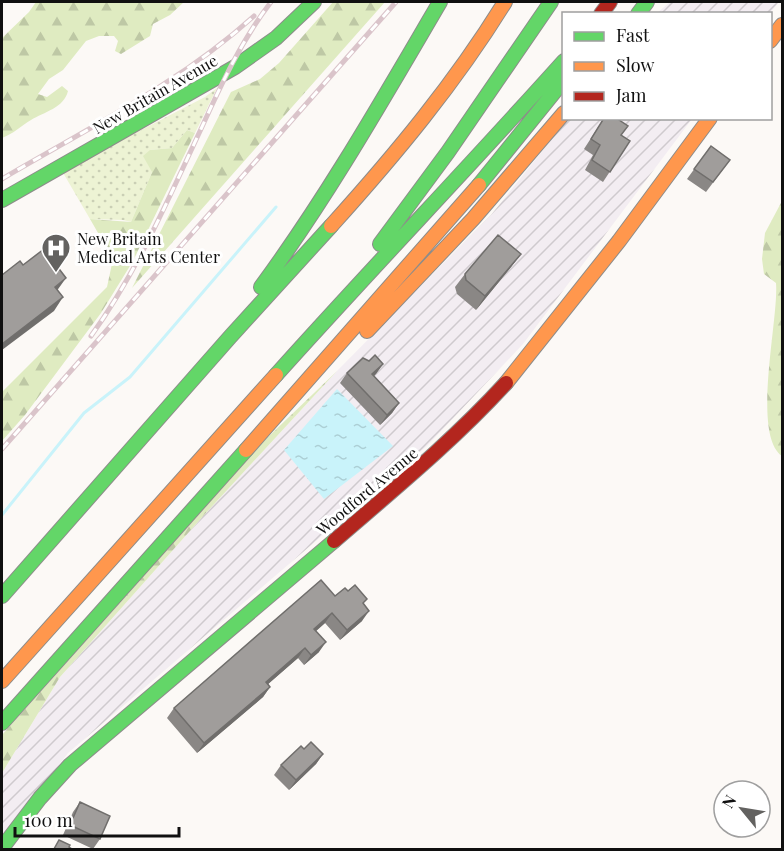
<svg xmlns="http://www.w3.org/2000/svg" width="784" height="851" font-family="'Playfair Display',serif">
  <defs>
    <pattern id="industrial-furrows" width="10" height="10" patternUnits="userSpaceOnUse" patternTransform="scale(1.5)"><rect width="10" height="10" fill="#f3edf2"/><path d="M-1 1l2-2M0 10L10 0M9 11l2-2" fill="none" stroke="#cfcace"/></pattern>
    <pattern id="grass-dots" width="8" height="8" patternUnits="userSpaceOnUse" patternTransform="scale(1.5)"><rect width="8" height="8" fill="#edf3d4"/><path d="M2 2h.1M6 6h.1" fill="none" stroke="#cacfb5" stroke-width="1.8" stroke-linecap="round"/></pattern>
    <pattern id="forest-firs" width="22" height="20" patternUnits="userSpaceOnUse" patternTransform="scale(1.5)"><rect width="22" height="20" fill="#dfebc1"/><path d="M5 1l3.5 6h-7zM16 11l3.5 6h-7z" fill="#bec8a5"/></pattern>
    <pattern id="water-ripples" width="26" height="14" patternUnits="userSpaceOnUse" patternTransform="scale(1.5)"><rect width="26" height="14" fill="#c9f3fa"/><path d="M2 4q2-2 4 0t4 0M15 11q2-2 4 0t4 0" fill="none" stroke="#accfd5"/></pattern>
  </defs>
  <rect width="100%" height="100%" fill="#fcf9f6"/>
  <!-- industrial -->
  <path fill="url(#industrial-furrows)" d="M670,2H779L770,13H657Z
    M568,119H692L523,344L427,446L68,753L2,840V773L60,677L205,514L337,371L491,215Z"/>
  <!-- grass -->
  <path fill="url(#grass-dots)" d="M217,88L195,133L187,130L172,148L150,150L152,172L131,222L123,220L90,219L62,171L205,97Z"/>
  <!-- forest -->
  <path fill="url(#forest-firs)" d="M36,2H184L170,15L153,24L150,36L121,54L115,51L118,41L114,36H99L86,41L63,70L49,79L38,94L47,97L62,86L68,91C64,108 44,112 31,120C21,126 13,134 2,138V38L29,12Z
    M333,2H385L132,288L231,92L260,79L279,63Z
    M187,130L195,133L133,261L101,313L25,415L2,441V392L107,287L113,259L90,219L131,222L152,172L143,156L150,150L172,148Z
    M782,201V456C751,434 779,319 776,283L764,274L762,259L765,233Z
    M337,371L205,514L60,677L2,773V735L266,439Z"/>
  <!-- water -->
  <path fill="url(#water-ripples)" d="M337,389L393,446L324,499L284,450Z"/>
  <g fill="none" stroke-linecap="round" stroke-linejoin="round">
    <!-- stream -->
    <path stroke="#c9f3fa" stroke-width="3" d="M2,515L84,413L130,377L276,207"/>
    <!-- fast casing -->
    <g stroke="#8d8c8a" stroke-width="16">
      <path id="fast" d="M638,14L647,2
        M479,185L564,80
        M2,200L235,67L276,38L314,2
        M380,244L448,152L551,2
        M261,287C328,196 383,99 440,2
        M276,375C371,269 469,167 564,61
        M2,596L230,337L331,226
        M2,723L246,450
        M2,848L40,798L70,765L334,541"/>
    </g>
    <!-- slow casing -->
    <g stroke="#8d8c8a" stroke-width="16">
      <path id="slow" d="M770,41L782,25
        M331,226C395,155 455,83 505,2
        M367,331L473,219L564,113
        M506,383L619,241L710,118
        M246,450L479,185
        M2,681L276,375"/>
    </g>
    <!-- jam casing -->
    <g stroke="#8d8c8a" stroke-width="16">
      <path id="jam" d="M601,14L610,2
        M334,541C393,490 453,441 506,383"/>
    </g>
    <!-- fast -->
    <use href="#fast" stroke="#63d668" stroke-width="14"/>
    <!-- slow -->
    <use href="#slow" stroke="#ff974d" stroke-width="14"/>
    <!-- jam -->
    <use href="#jam" stroke="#b3261e" stroke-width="14"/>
    <!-- rail casing -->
    <g stroke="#dac4ca" stroke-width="5">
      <path id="rail" d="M2,179C88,128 179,84 254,16
        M91,336C137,272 168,200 201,129C221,85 241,41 271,2
        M2,449L396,2"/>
    </g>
    <!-- rail -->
    <use href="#rail" stroke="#fff" stroke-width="3" stroke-dasharray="9" stroke-linecap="butt"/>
  </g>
  <!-- wall -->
  <path fill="#8a8785" d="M604,118L621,135L630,141L603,182L585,170L593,155L584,149Z
    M711,146L730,160L706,192L687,179Z
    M521,254L511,267L476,310L457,294L455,287L465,274Z
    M369,361L383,364L374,376L399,403L392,413L380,425L340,383L347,373Z
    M348,591L364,604L362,621L340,640L325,623L316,631L319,652L304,665L298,658L268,684L270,687L263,697L197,753L167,718L174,708L335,596Z
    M304,749L323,754L316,764L289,790L274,775L281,765Z
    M80,802L100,839L93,849L63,835L73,812Z"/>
  <!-- shaded-wall -->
  <path fill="#706e6c" d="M521,254L511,267L476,310L485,296Z
    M66,278L56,292L55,287Z
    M63,297L54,311L2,350V344Z
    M383,364L376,374L365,384L372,374Z
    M399,403L392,413L380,425L387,415Z
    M369,611L362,621L340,640L347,630Z
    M332,613L325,623L307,639L314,629Z
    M326,642L319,652L304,665L311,655Z
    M305,648L298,658L259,692L266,682Z
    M270,687L263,697L197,753L204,743Z
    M323,754L316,764L289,790L296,780Z"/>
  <!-- building -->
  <path fill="#a09d9b" stroke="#706e6c" stroke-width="1.5" d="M604,118H616L628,126L621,135L630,141L610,172L592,160L600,145L591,139Z
    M711,146L730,160L713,182L694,169Z
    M498,235L521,254L485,296L466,280L465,274Z
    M44,249L66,278L55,287L63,297L2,344V275L20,261L23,265Z
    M375,355L383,364L372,374L399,403L387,415L347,373L363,358L369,361Z
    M321,580L335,596L345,588L348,591L355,585L367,599L363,603L369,611L347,630L332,613L314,629L326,642L311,655L305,648L266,682L270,687L204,743L174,708Z
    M311,742L323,754L296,780L281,765L301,746L304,749Z
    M80,802L110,816L100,839L70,825Z
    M59,840L70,845L69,847L72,849H54Z"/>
  <!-- icons -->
  <defs>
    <g id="hospital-pin" transform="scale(1.5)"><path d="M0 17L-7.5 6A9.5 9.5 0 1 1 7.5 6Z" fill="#636260" stroke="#fff"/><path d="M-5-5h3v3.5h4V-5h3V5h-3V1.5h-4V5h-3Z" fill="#fff"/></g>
  </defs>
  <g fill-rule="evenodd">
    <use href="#hospital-pin" x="56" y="248"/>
  </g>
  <g text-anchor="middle" stroke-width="6" stroke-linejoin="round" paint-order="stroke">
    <!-- street labels -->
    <g font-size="16" fill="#101010" stroke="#fff">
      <text transform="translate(155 94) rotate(-30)" y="6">New Britain Avenue</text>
      <text transform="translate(367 491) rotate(-40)" y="6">Woodford Avenue</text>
    </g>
    <!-- poi labels -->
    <g font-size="16" fill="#101010" stroke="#fff" text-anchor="start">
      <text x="77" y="245">New Britain<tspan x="77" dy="18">Medical Arts Center</tspan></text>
    </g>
  </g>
  <!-- border -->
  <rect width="784" height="851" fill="none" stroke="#101010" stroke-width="6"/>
  <!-- legend -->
  <rect x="562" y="12" width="210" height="108" fill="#ffffff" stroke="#9f9f9f" stroke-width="1.5"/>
  <rect x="574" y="32" width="30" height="9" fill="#63d668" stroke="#9f9f9f" stroke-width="1.5"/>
  <text x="616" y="42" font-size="18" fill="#101010">Fast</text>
  <rect x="574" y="62" width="30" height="9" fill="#ff974d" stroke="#9f9f9f" stroke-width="1.5"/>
  <text x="616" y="72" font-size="18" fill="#101010">Slow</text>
  <rect x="574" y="92" width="30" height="9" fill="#b3261e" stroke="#9f9f9f" stroke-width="1.5"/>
  <text x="616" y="102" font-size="18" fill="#101010">Jam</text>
  <!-- north arrow -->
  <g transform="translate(742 809) rotate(300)"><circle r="28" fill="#ffffff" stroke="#9f9f9f" stroke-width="1.5"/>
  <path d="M0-4.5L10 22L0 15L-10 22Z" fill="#636260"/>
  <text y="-9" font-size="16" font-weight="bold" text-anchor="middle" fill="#101010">N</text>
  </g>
  <!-- scale -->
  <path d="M15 827v9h164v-9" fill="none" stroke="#101010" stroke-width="3"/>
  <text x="24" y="827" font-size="18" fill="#101010" stroke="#ffffff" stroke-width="4.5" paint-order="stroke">100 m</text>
</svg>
